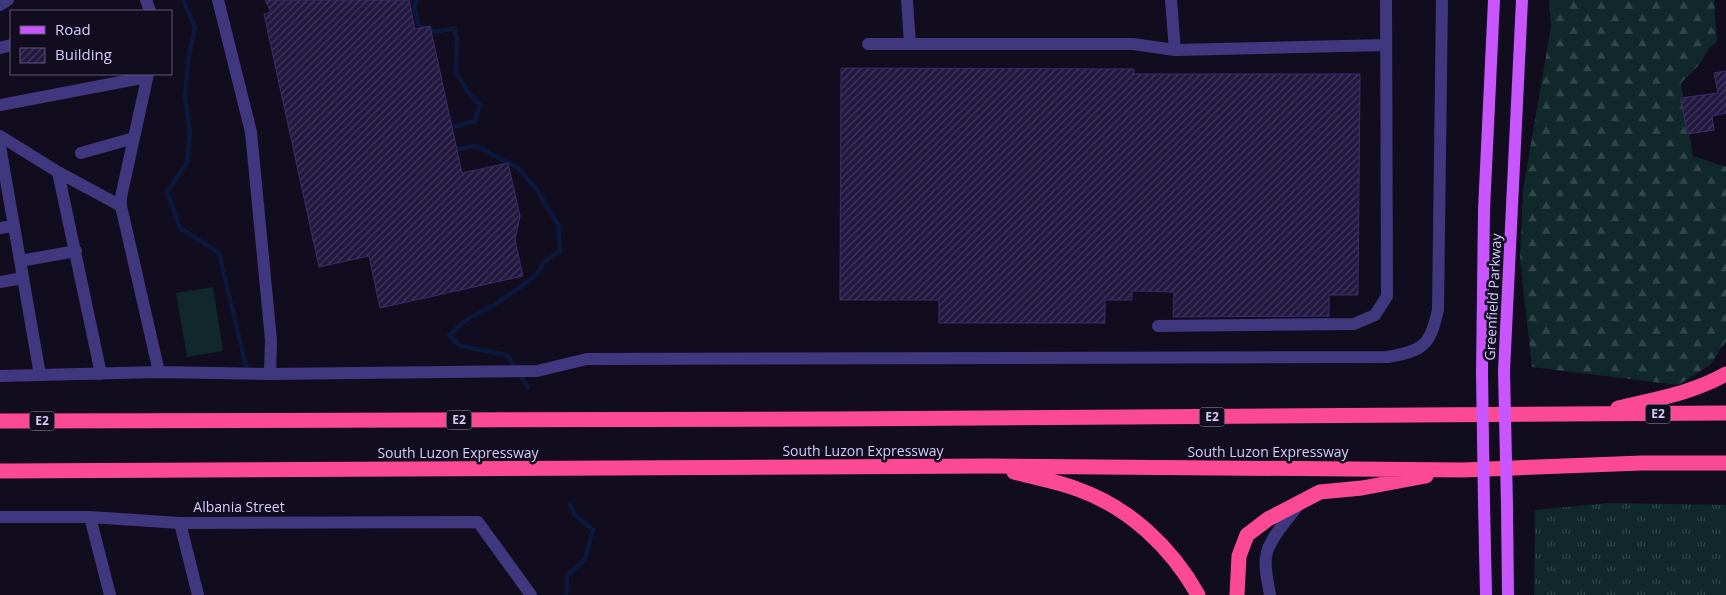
<svg xmlns="http://www.w3.org/2000/svg" width="1726" height="595" font-family="'Open Sans',sans-serif">
  <defs>
    <pattern id="grass-tufts" width="24" height="20" patternUnits="userSpaceOnUse" patternTransform="scale(1.25)"><rect width="24" height="20" fill="#102829"/><path d="M3 7l-1-3M5 7V3M7 7l1-3M15 17l-1-3M17 17v-4M19 17l1-3" fill="none" stroke="#324649"/></pattern>
    <pattern id="forest-firs" width="22" height="20" patternUnits="userSpaceOnUse" patternTransform="scale(1.25)"><rect width="22" height="20" fill="#102829"/><path d="M5 1l3.5 6h-7zM16 11l3.5 6h-7z" fill="#324649"/></pattern>
    <pattern id="building-hatch" width="6" height="6" patternUnits="userSpaceOnUse" patternTransform="scale(1.25)"><rect width="6" height="6" fill="#231940"/><path d="M-1 1l2-2M0 6l6-6M5 7l2-2" fill="none" stroke="#42395d"/></pattern>
  </defs>
  <rect width="100%" height="100%" fill="#110d1f"/>
  <!-- grass -->
  <path fill="url(#grass-tufts)" d="M1608,503L1726,505V595H1534L1535,510Z"/>
  <!-- forest -->
  <path fill="url(#forest-firs)" d="M1549,0H1714L1717,42L1710,47L1699,65L1681,83L1693,156L1726,167V341L1710,365L1678,385L1532,367L1520,259L1523,190L1551,27Z"/>
  <!-- green -->
  <path fill="#102829" d="M213,287L223,351L187,357L176,293Z"/>
  <g fill="none" stroke-linecap="round" stroke-linejoin="round">
    <!-- stream -->
    <path stroke="#0a193c" stroke-width="4.5" d="M183,0L195,27L188,61L185,96L190,133L187,163L167,192L180,228L219,253L246,366
      M417,0L414,6L419,26L436,32L454,28L457,40L456,73L468,92L480,105L475,121L451,128L447,130
      M453,150L476,146L518,168L537,190L558,225L560,251L544,262L537,274L520,287L496,304L469,318L449,335L460,346L507,355L528,387
      M566,595L567,576L585,559L593,530L574,514L570,504"/>
  </g>
  <!-- building -->
  <path fill="url(#building-hatch)" stroke="#3c2b6c" d="M265,0H409L415,29L430,26L462,173L508,163L520,216L515,240L523,276L380,308L369,256L319,267L264,14L271,12Z
    M841,68L1134,69V74H1360L1358,295H1329V316L1173,317L1174,292L1132,291V300H1105V323H939V300H840Z
    M1726,71V113L1712,116L1714,130L1687,134L1681,98L1718,93L1714,73Z"/>
  <g fill="none" stroke-linecap="round" stroke-linejoin="round">
    <!-- minor -->
    <path stroke="#3f387e" stroke-width="12" d="M146,0L150,11
      M218,0L251,132L271,340L270,374
      M907,0L910,44
      M1171,0L1175,50
      M0,5L8,0
      M868,44H1133L1175,50L1386,45
      M0,48L11,45
      M148,74L121,197V206L159,372
      M0,105L147,77
      M0,136L58,172L121,206
      M0,146L40,375
      M81,153L134,138
      M58,172L101,374
      M0,228L14,226
      M20,261L76,251
      M0,282L23,278
      M1158,326L1354,324L1375,315L1387,296L1386,0
      M0,376L159,372L270,374L537,371L587,359L1387,357C1423,351 1430,346 1438,310L1442,0
      M0,517H90L180,523L478,522L531,595
      M90,517L110,595
      M180,523L198,595
      M1270,595C1268,582 1263,565 1267,552C1271,537 1290,516 1300,503"/>
    <!-- major -->
    <path stroke="#c855fd" stroke-width="12" d="M1504,371L1522,0
      M1482,372L1484,210L1494,0
      M1484,504L1486,595
      M1507,506L1508,595"/>
    <!-- highway -->
    <path stroke="#fc4993" stroke-width="15" d="M1618,408C1655,399 1693,393 1726,374
      M0,421L834,419L1726,413
      M0,471L991,466L1463,470L1642,463H1726
      M1014,472C1035,478 1057,481 1077,489C1129,507 1172,548 1198,595
      M1237,595L1239,556L1247,535L1268,519L1320,492L1362,488L1426,476"/>
    <!-- major-bridge -->
    <path stroke="#c855fd" stroke-width="12" d="M1504,371L1507,506
      M1482,372L1484,504"/>
  </g>
  <g text-anchor="middle" stroke-width="5" stroke-linejoin="round" paint-order="stroke">
    <!-- shield labels -->
    <g fill="#110d1f" stroke="#9a93bb" stroke-width="1">
      <rect x="1645.5" y="404.5" width="25" height="19" rx="4"/>
      <rect x="1199.5" y="407.5" width="25" height="19" rx="4"/>
      <rect x="446.5" y="410.5" width="25" height="19" rx="4"/>
      <rect x="29.5" y="411.5" width="25" height="19" rx="4"/>
    </g>
    <g font-size="12" font-weight="bold" fill="#d5ccfe">
      <text x="1658" y="418">E2</text>
      <text x="1212" y="421">E2</text>
      <text x="459" y="424">E2</text>
      <text x="42" y="425">E2</text>
    </g>
    <!-- street labels -->
    <g font-size="14" fill="#d5ccfe" stroke="#110d1f">
      <text transform="translate(1493 297) rotate(-87)" y="5">Greenfield Parkway</text>
      <text x="863" y="456">South Luzon Expressway</text>
      <text x="1268" y="457">South Luzon Expressway</text>
      <text x="458" y="458">South Luzon Expressway</text>
      <text x="239" y="512">Albania Street</text>
    </g>
  </g>
  <!-- legend -->
  <rect x="10" y="10" width="162" height="65" fill="#110d1f" stroke="#5f5978"/>
  <rect x="20" y="26" width="25" height="8" fill="#c855fd" stroke="#5f5978"/>
  <text x="55" y="35" font-size="15" fill="#d5ccfe">Road</text>
  <rect x="20" y="48" width="25" height="15" fill="url(#building-hatch)" stroke="#5f5978"/>
  <text x="55" y="60" font-size="15" fill="#d5ccfe">Building</text>
</svg>
